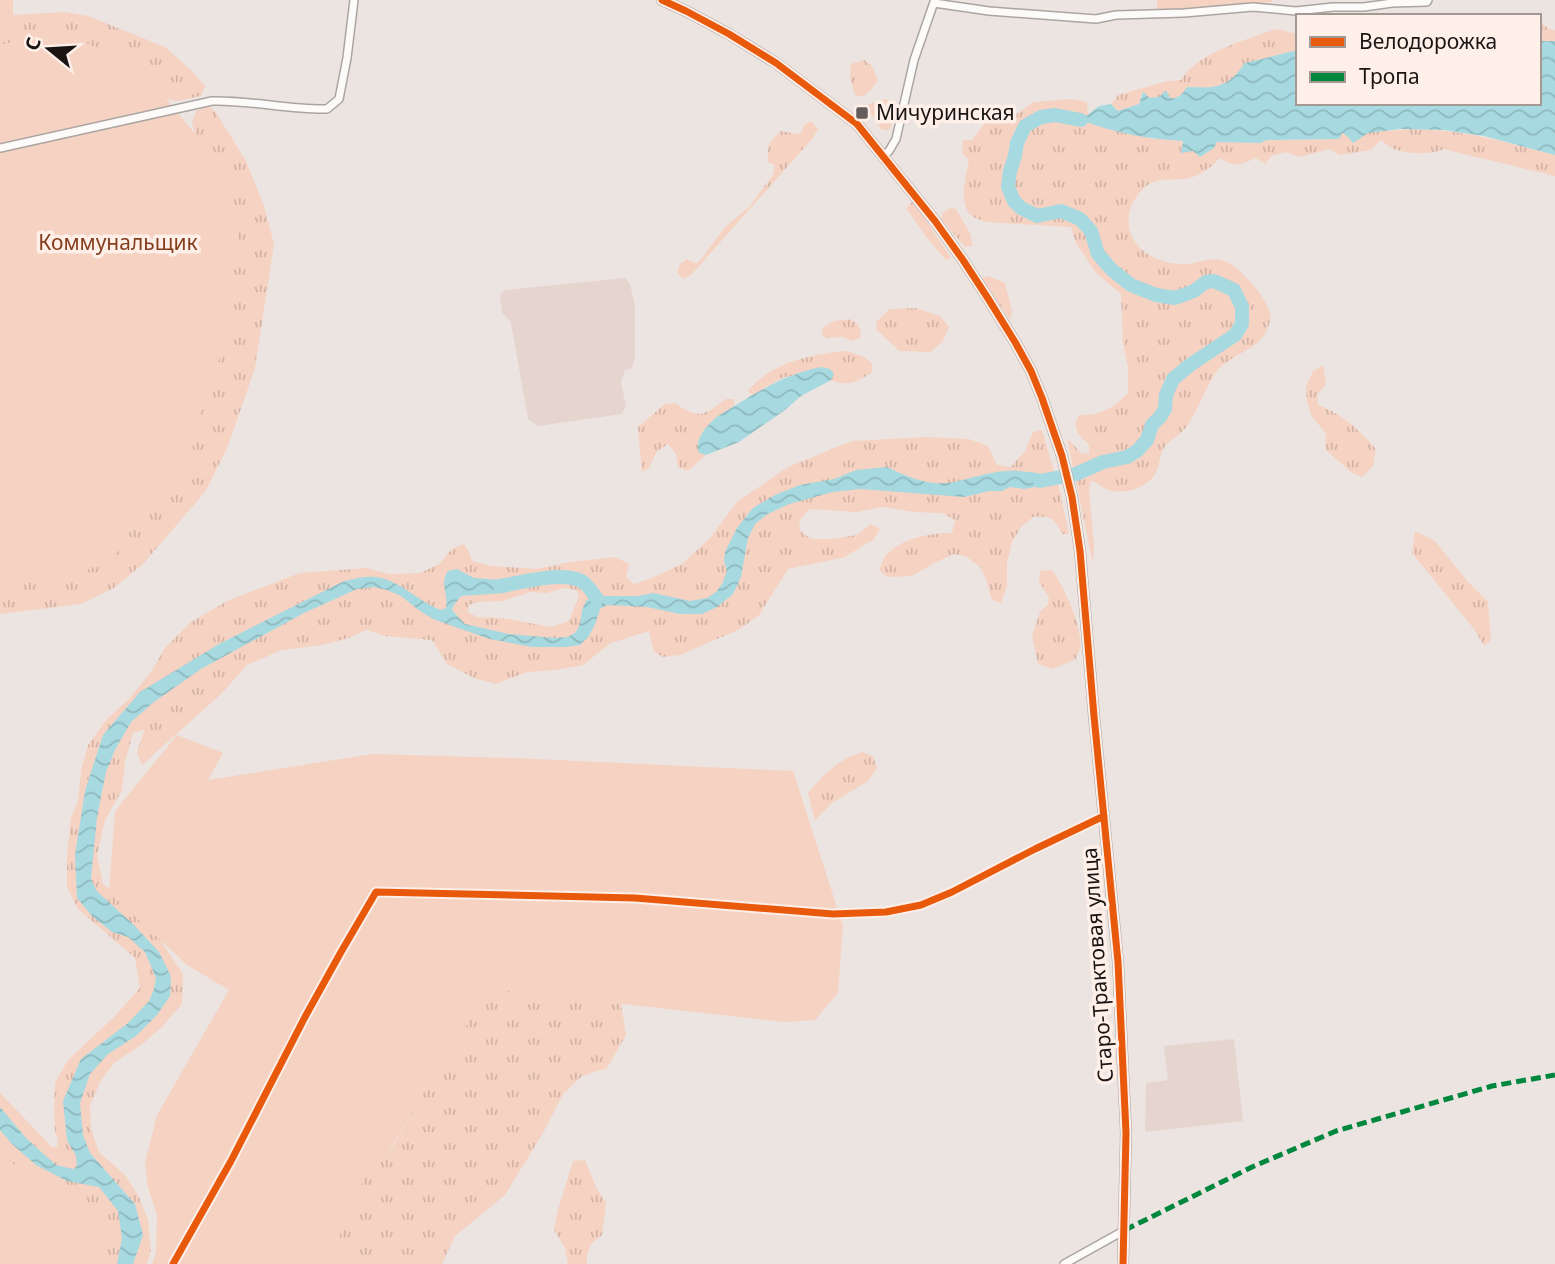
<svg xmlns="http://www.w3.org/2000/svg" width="1555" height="1264" font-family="'Noto Sans',sans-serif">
  <defs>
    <pattern id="grass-tufts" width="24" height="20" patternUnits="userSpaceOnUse" patternTransform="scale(1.75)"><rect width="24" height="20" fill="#f6d2c2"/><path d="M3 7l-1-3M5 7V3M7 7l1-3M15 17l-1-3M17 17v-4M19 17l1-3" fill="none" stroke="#d2b3a6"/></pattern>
    <pattern id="water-waves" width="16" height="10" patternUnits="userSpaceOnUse" patternTransform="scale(1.75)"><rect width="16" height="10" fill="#a6d9e0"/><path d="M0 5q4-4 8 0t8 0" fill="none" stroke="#8eb9bf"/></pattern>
  </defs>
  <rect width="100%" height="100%" fill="#ece4e0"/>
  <!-- built -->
  <path fill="#e5d5ce" d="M625,278L630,284L635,305V357L632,368L625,370L621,382L626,406L622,414L538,426L528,419L511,323L502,312L500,295L505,290Z
    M1234,1039L1243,1121L1145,1132L1146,1083L1168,1080L1164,1046Z"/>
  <!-- grass -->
  <path fill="url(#grass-tufts)" fill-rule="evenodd" d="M65,12L88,16L165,47L193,72L205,86L201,96L178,101L166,99L157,83L141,70L111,54L76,39L37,37L0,45V19L13,15Z
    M1539,22L1551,30H1555V41H1539Z
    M1276,29L1298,34V50L1245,63C1227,89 1216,88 1187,87L1182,95L1176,98H1149L1143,92L1139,104L1118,111L1111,104L1118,95L1168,81L1181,80C1198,52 1246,40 1276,29Z
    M864,60L872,66L878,80L871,90L862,97L855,95L850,78L851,64Z
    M885,99L890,101C893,113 895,120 889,130H882L867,109L869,104Z
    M1070,99L1087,102L1088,115L1082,119L1154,139L1260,143L1266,140L1339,139L1342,133L1347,136L1353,143C1357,140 1362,135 1367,133C1373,131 1382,131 1388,131C1446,124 1499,141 1555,155V176L1443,149C1430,156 1404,154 1390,147C1387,145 1384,142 1381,140L1371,150L1340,155L1329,149L1300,157L1286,152L1271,156L1265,164L1256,158C1240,165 1235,168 1220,158C1211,167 1202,175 1189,178C1173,182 1157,175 1144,188C1133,199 1127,210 1129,226C1132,252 1162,265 1186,264C1201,263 1212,255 1227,262C1237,266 1255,286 1261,295C1265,301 1268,308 1271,315C1270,319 1269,325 1267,330C1258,351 1228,354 1215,374C1204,391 1198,410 1187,426C1181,434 1174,437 1167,444C1154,458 1166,474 1140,487C1130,492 1114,494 1104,488C1098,485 1098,482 1091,481L1089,489L1094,547L1093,564L1067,438L1081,453L1089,454V445C1079,435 1071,428 1079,415C1101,416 1113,408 1128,393V367L1123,343L1121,294L1096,273L1076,243L1071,227L985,222C979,219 973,218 969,213C959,200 966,175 969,160L962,153L963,140H972L987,120L1018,113L1034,102Z
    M208,106L215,111L246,161L264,206L274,244L255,368L228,446L205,492L143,564L114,588L81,604L0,614V588L10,590L28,576L83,572L119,551L124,539L141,514L168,489L193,445L205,397L224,345L226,309L239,245L231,196L219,165L195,134L192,122L197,110Z
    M811,121L818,129L813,138L691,275L683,279L677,273L680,264L687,259L692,262L697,263L702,258L725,227L749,207L773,175L775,165L768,162C767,145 768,143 781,131L796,134L801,133L804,125Z
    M913,201L951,258L946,260L927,238L906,208Z
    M950,208L956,209L970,233L973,246L965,247L941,219L943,213Z
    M988,276L1005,283L1012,312L1010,320L982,278Z
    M915,308L940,316L949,327L943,341L931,352L899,351L876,329L877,321L890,309Z
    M850,319C859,324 862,328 860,338L851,341L843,337L826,338L822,334V328L834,321Z
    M847,351L865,357L872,364V372C858,382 847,387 831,380L834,374L784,377L752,395L748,391C772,362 812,354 847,351Z
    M1323,365L1326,384L1317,395L1318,405C1344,415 1358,429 1376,449L1373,466L1362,477L1352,473L1325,449L1326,434L1311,415L1307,401L1306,386L1313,371Z
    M726,399H733L735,405L710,422L699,453L706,455L688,471L678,467L676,454L668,444L657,451L649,468L642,472L638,427L665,404L675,403C700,420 702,416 726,399Z
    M1042,430L1060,492L1069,534H1062C1054,517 1051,516 1033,517L1021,527L1012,542L1007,563V586L1001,603L992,600L986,579L980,567L967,557L954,554L934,563L912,576L887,577L879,570C881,565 883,558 887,554C903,538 930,533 952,533L955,520L942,513L914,512L883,507L857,512L809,509L800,520L799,530L811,539H832L857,535L871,524L880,529L874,539L845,557L788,569L759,615L740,629L680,655L662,657L653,650L649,631L611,643L583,665L556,670L527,672L496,684L474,678L447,664L432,640L385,636L367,630L349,638L322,645L282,650L247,665L221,694L142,765L137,753L144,730L133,733L125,762L122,790L105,820L97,855L103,884L144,916L183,974L182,1004L161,1028L141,1045L114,1063L100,1082L90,1106L91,1129L99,1152L126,1176L139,1197L148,1220L151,1250L147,1264H98L108,1249L49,1188L22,1172L0,1153V1093L52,1147H57L58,1139L55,1132L54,1108L55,1083L68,1060L115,1016L140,988L135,958L78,909L67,887V854L71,818L78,801L81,771L88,745L106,720L130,698L153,669L165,648L191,622L229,600L300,573L366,568L390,574L420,573L439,564L452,549L464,544L469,552L472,561L491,566L537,569L570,562L615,557L629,564L626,577L634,584L652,578L682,564L710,538L737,502L788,467L852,441L926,437L969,439L988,446L997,465L1011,467L1025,451L1033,432ZM564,588L576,590L579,596L569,621L551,627L502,618L477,617L468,612L469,605L477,602L502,601L531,592L546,593Z
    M1415,531L1435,541L1468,582L1488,602L1491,640L1484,646L1474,629L1412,553Z
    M1052,570C1064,586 1083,628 1080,648C1079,652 1077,655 1076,659L1053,669L1038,664L1032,636L1040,612L1048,604L1049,597L1039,582L1040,571Z
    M862,752L873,756L877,768L868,781L832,803L815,820L808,793C825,773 836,761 862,752Z
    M488,988L621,1004L626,1035L607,1068L582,1076L563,1094L543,1133L505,1195L455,1236L442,1264H327L369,1167L390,1152L425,1090L453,1048Z
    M585,1160L596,1187L606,1203L602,1235C591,1243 586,1249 587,1264H568L565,1248L554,1230L557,1213L573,1161Z"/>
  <!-- garden -->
  <path fill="#f6d2c2" d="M0,0H13V15L0,19Z
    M1157,0H1272V2L1157,11Z
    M37,37L76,39L111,54L141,70L157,83L166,99L202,142L219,165L231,196L239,245L226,309L224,345L205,397L193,445L182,469L168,489L141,514L124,539L119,551L104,562L83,572L28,576L10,590L0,588V45Z
    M177,735L223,753L208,780L372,754L514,758L793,771L843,926L838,993L815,1020L784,1022L489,989L453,1048L425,1090L389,1152L369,1168L327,1264H152L156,1252L157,1215L148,1187L145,1163L157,1115L229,990L187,965L109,892L115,811Z
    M0,1153L22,1172L84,1207L105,1228L108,1249L98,1264H0Z"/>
  <!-- water -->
  <path fill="url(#water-waves)" d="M1539,41H1555V155L1484,136L1444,130L1400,129L1368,133L1353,143L1347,136L1342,133L1339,139L1267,140L1260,143L1217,142L1214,148L1200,157L1193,151L1181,153L1183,141C1148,139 1114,133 1081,120L1099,106L1111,104L1118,111L1139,104L1143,92L1150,98L1159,97L1166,90L1170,98C1179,99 1182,94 1187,87C1216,88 1227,89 1245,63L1298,50V103H1539Z
    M821,367L830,369L834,374L831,380L801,396L785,410L739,442L706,455L699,453C694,438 707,425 718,416C751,396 783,374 821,367Z
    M887,467C907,477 931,487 954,482C972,478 989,472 1008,471C1024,470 1041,474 1056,476L1057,483L1024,489L1010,487L1002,491H989L964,497L860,489L833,492L789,504L766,515L755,524L748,538L741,577L733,594L717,607L702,614H680L647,607L607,605L600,609L596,622L589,636L580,645L566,647H532L490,639L458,628L433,619L420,611L401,596L387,590L374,587L357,589L304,613L201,669L154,702L131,722L115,750L106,772L97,817L91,879L96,890L102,896L134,925L159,952L170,974L171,981L170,996L157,1015L136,1036L108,1054L90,1074L80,1103L83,1135L90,1153L135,1204L143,1235L133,1264H117L122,1238L118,1211L99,1187L67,1181L36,1165L12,1144L0,1130V1107L26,1138L56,1165L73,1169L77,1166L76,1156L67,1140L63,1101L81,1059L128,1023L149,1001L154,989L156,978L145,952L128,937L112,932L92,916L77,898L75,855L85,791L103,735L140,692L219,644L344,581C351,580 359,577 366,577C395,574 416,601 441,610L446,608C449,595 439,583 448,571L457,569L474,578L518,581L519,584L518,589L504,593L461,596L454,605L452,610L465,624L509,634L555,638L568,637L576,632L580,624L582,610L586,601L592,596H638L653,593L690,601L707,598L716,592L722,584L727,571L724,561L725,552L737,528L753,508L775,495L800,485L834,479L856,470Z"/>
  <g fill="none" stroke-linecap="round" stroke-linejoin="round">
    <!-- river -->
    <path stroke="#a6d9e0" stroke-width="14" d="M1040,481L1076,474L1103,462L1127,457L1137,451L1147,440L1152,425L1160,417L1165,409L1166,395L1173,379L1190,365L1235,335L1242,324V307L1234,290L1214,281L1206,282L1194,291L1175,298L1156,295L1131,285L1112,270L1098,254L1091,231L1080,219L1061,211L1037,216L1021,208L1014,201L1008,187L1010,171L1015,156L1017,143L1025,126L1041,117L1055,115L1081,120
      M500,586C521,583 563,570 583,582C589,586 593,593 597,599"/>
    <!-- minor casing -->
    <g stroke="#aba5a2" stroke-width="10">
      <path id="minor" d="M934,3L989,11L1096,19L1116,15L1184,13L1253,7L1296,11L1333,7H1364L1392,3L1427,2L1428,0
        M0,148L212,101C251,100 289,110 327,109L339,99L347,58L354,0
        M883,156L889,151L896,139L914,60L934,2
        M173,1264L231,1161L305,1017L341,952L376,892L635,898L833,914L886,912L921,905L952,892L1035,849L1104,816
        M1064,1264L1125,1230"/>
    </g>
    <!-- tertiary casing -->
    <g stroke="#aba5a2" stroke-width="12">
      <path id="tertiary" d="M662,0L686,11L729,34L776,63L857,124L935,221L963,260L989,300L1015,342L1031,371L1042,398L1062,456L1072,497L1080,551L1094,716L1118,962L1126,1133L1123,1264"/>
    </g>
    <!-- minor -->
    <use href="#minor" stroke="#fcfbfa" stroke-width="7"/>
    <!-- tertiary -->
    <use href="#tertiary" stroke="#fcfbfa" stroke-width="9"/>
    <!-- quiet -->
    <path stroke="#00873e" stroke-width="5" stroke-dasharray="10 5" stroke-linecap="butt" d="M1125,1230L1252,1167L1336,1131L1492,1086L1555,1075"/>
    <!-- cycleway casing -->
    <g stroke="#feefe9" stroke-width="11">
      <path id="cycleway" d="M662,0L686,11L729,34L776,63L857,124L935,221L963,260L989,300L1015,342L1031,371L1042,398L1062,456L1072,497L1080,551L1094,716L1118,962L1126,1133L1123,1264
        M173,1264L231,1161L305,1017L341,952L376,892L635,898L833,914L886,912L921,905L952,892L1035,849L1104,816"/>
    </g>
    <!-- cycleway -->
    <use href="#cycleway" stroke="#e8590c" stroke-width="7"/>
  </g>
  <!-- markers -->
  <rect fill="#645d5b" stroke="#feefe9" stroke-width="2.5" x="855" y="106" width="14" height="14" rx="3.5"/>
  <g text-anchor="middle" stroke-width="7" stroke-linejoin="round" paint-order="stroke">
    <!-- poi labels -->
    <g font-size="21" fill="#1a1513" stroke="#feefe9" text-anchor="start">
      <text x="876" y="120">Мичуринская</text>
    </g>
    <!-- park labels -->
    <g font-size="21" fill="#843e1b" stroke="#feefe9">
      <text x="118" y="250">Коммунальщик</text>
    </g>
    <!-- street labels -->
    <g font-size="21" fill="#1a1513" stroke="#feefe9">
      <text transform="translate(1098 965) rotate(-94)" y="7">Старо-Трактовая улица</text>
    </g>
  </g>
  <!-- legend -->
  <rect x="1296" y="14" width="245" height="91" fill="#feefe9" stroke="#a39893" stroke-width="2"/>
  <rect x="1310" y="37" width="35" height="10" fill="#e8590c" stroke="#a39893" stroke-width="2"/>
  <text x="1359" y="49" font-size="21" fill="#1a1513">Велодорожка</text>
  <rect x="1310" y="72" width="35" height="10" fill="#00873e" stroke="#a39893" stroke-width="2"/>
  <text x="1359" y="84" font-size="21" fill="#1a1513">Тропа</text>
  <!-- north arrow -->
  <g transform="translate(49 49) rotate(288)" stroke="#feefe9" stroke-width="5" paint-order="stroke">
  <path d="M0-5L12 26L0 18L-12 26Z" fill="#1a1513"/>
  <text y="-10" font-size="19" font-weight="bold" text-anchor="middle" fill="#1a1513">С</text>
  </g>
</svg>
